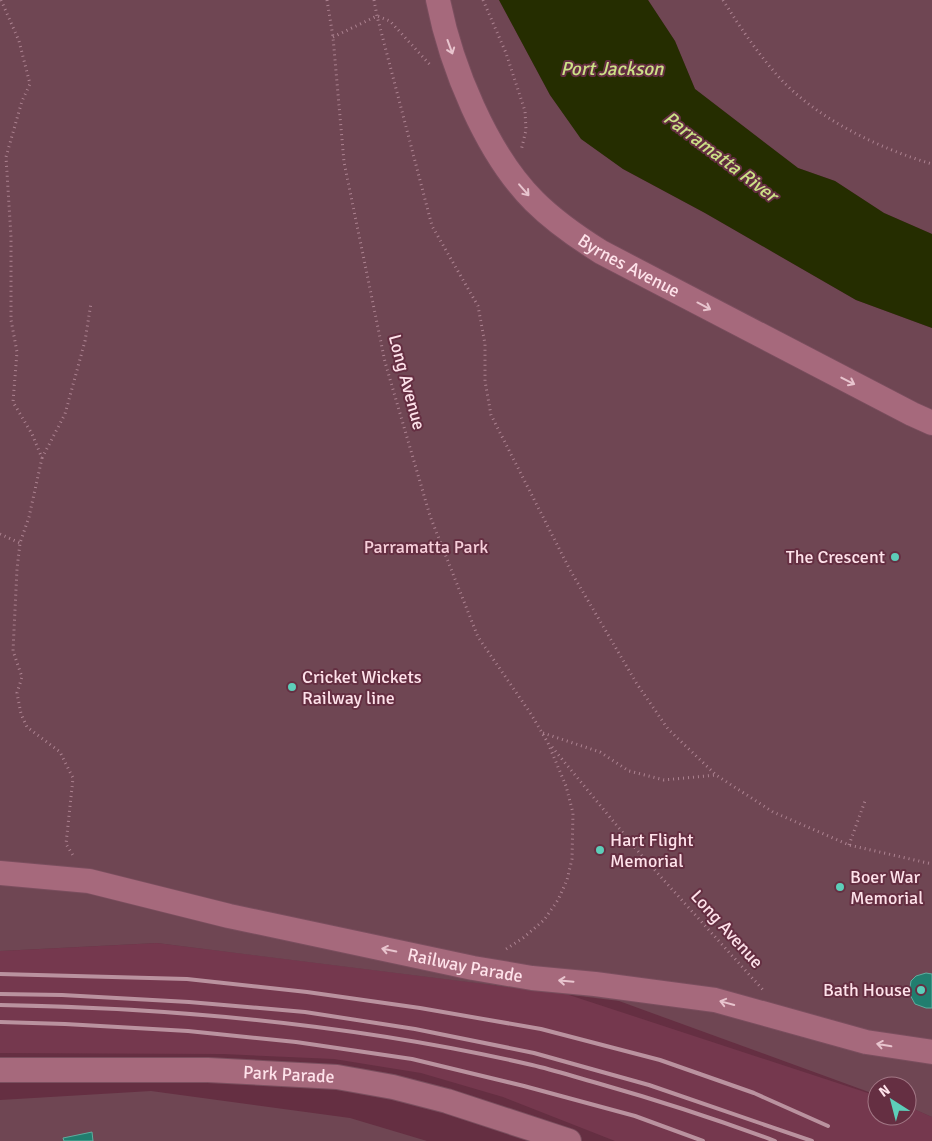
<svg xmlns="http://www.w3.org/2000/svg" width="932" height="1141" font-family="Signika,sans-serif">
  <rect width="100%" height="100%" fill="#652f42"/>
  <!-- built -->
  <path fill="#75384e" d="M157,943L566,994L877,1096V1116H907V1106L932,1117V1141H615L503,1097L421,1073L334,1059L223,1054L0,1053V951Z"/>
  <!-- green -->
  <path fill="#6f4653" d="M0,0H499L550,95L582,139L623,169L705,213L856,300L932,328V1117L907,1106V1086H877V1095L619,1001L157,943L0,951Z
    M648,0H932V234L884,213L835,181L798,168L695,89L675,41Z
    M151,1091L350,1118L427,1141H0V1100Z"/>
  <!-- water -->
  <path fill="#252d00" d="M499,0H648L675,41L695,89L798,168L835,181L884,213L932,234V328L856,300L705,213L623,169L581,139L550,95Z"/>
  <!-- building -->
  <path fill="#217e6f" stroke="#5fad9e" d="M926,973L932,974V1008H926L915,1004L909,993L911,981L916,976Z
    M92,1132L93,1141H64L63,1138Z"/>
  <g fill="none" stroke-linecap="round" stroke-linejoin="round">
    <!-- minor casing -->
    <g stroke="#7a4e5e" stroke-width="26">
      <g id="minor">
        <path id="s1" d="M438,0C451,66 486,153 534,201C554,221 577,237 601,252L912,414L932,423"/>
        <path id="s2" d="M0,873L89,881L229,916L473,968L532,978L595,984L715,1000L866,1042L932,1052"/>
        <path id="s3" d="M0,1070H208L337,1077L393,1087L447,1101L569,1141"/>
      </g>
    </g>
    <!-- path -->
    <path stroke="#ad8391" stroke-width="3" stroke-dasharray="1 4" stroke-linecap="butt" d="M1,0L19,41L30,84L22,101L6,157L11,237V320L17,352L13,402L32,434L42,458L29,517L20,543L17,569L13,651L22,677L17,693L21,714L27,727L60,752L73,778L66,844L74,857
      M327,0L333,37L344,162L385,362L430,516L478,637L531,714L548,743L566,786L573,813L572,859L567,880L558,900L544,920L523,938L503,951
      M374,0L377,16L432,226L478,306L485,344V381L491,415L570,570L637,684L668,729L716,775L773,812L849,845L932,864
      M483,0L506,53L525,111L526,130L521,151
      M723,0C739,26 757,52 777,75C815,118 878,148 932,164
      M333,37L377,16L390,21L432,67
      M42,458L65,414L85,341L91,303
      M0,534L20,543
      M543,733L600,752L629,771L664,780L716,775
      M552,747L642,856L764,991
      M849,845L865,801"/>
    <!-- minor -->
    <use href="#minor" stroke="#a6697c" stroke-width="24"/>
    <!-- rail -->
    <path stroke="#ba929f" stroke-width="4" d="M0,974L187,979L307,992L420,1008L541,1029L660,1060L754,1093L828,1126
      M0,994L62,995L189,1002L305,1012L415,1029L534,1053L649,1085L812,1141
      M0,1005C178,1008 358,1025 532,1065C554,1070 575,1077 597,1083C657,1100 716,1119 775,1141
      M0,1022L65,1024L188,1031L296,1042L412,1059L524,1086L635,1116L703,1141"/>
  </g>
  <!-- one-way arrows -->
  <defs><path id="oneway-shaft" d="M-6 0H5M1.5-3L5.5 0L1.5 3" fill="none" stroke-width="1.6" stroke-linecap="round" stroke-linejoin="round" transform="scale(1.25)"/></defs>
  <g stroke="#e8c4ce">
    <use href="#oneway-shaft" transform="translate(450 47) rotate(70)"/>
    <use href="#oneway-shaft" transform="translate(524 190) rotate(49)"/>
    <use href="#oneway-shaft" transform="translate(704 306) rotate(28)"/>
    <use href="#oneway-shaft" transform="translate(848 381) rotate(27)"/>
    <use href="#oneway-shaft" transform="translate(389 950) rotate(-168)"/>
    <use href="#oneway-shaft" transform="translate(566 981) rotate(-175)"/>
    <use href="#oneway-shaft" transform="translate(727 1003) rotate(-165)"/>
    <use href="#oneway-shaft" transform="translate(884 1045) rotate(-170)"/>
  </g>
  <!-- markers -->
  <g fill="#5dceb9" stroke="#652f42" stroke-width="2">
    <circle cx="895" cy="557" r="5"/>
    <circle cx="292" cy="687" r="5"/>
    <circle cx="600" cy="850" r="5"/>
    <circle cx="840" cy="887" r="5"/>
    <circle cx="921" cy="990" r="5"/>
  </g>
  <g text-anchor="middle" stroke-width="4" stroke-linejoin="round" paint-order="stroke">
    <!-- street labels -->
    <g font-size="18" fill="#fee2ea" stroke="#652f42">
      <text dy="6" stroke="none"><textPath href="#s1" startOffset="341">Byrnes Avenue</textPath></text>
      <text transform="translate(407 382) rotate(75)" y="6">Long Avenue</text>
      <text transform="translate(727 929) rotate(48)" y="6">Long Avenue</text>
      <text dy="6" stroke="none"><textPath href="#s2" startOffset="475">Railway Parade</textPath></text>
      <text dy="6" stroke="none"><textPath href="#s3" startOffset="289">Park Parade</textPath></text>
    </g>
    <!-- park labels -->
    <g font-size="18" fill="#f7cfda" stroke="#652f42">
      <text x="426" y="553">Parramatta Park</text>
    </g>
    <!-- poi labels -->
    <g font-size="18" fill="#fee2ea" stroke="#652f42" text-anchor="start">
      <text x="885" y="563" text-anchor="end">The Crescent</text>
      <text x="302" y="683">Cricket Wickets<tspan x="302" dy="21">Railway line</tspan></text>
      <text x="610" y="846">Hart Flight<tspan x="610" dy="21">Memorial</tspan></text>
      <text x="850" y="883">Boer War<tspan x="850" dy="21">Memorial</tspan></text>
      <text x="911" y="996" text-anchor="end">Bath House</text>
    </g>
    <!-- water labels -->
    <g font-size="19" font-style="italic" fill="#cce186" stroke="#652f42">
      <text x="612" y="75">Port Jackson</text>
      <text transform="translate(721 156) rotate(37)" y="7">Parramatta River</text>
    </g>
  </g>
  <!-- north arrow -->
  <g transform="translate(892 1101) rotate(324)"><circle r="24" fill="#652f42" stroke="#a27785"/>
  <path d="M0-4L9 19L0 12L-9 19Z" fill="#5dceb9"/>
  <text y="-8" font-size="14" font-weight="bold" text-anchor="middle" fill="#fee2ea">N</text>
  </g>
</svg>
